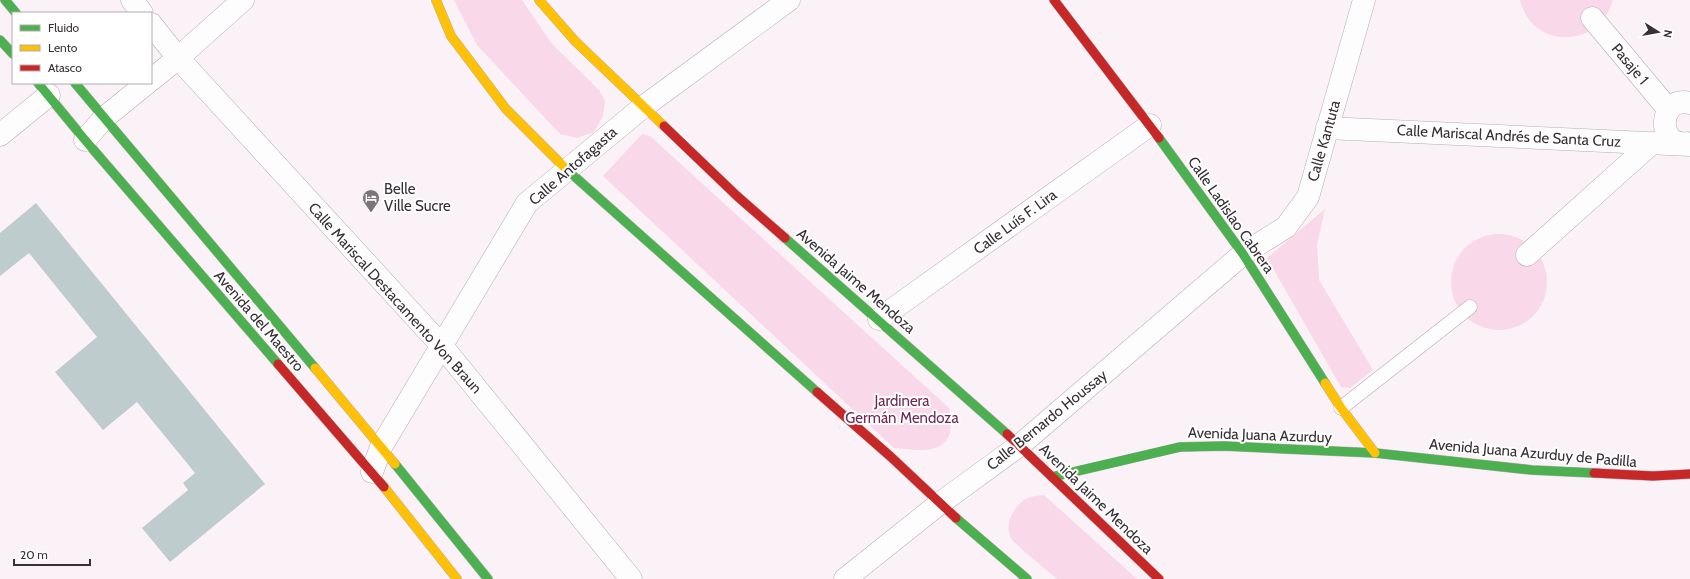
<svg xmlns="http://www.w3.org/2000/svg" width="1690" height="579" font-family="Cabin,sans-serif">
  <rect width="100%" height="100%" fill="#faf2f6"/>
  <!-- green -->
  <path fill="#f8d8e9" d="M454,0H522L552,44L599,90L605,101L603,116L594,132L577,138L560,134L477,45Z
    M1520,0H1613C1611,5 1610,10 1607,14C1593,39 1556,45 1535,26C1527,19 1523,10 1520,0Z
    M642,134L650,136L949,408C950,416 952,429 949,436C939,456 912,449 894,448L603,176Z
    M1325,209L1317,245L1319,280L1373,370L1350,388L1341,387L1267,258Z
    M1451 282a48 48 0 1 1 96 0a48 48 0 1 1-96 0Z
    M1044,495L1137,579H1057C1048,571 1015,545 1011,538C1006,528 1009,518 1015,509C1023,498 1031,496 1044,495Z"/>
  <!-- building -->
  <path fill="#beccce" d="M36,203L265,484L170,562L142,528L188,490L183,483L195,473L137,402L103,430L55,372L97,337L29,253L0,276V233Z"/>
  <g fill="none" stroke-linecap="round" stroke-linejoin="round">
    <!-- lane casing -->
    <g stroke="#b5aeb2" stroke-width="15">
      <path id="lane" d="M1341,408L1470,307"/>
    </g>
    <!-- street casing -->
    <g stroke="#b5aeb2" stroke-width="23">
      <path id="street" d="M132,0L142,13
        M1592,18L1669,110
        M151,24L178,58L442,346L631,579
        M151,80L178,58L243,0
        M1327,128L1690,145
        M0,135L49,95
        M85,140L104,118L147,83
        M1687,143C1656,148 1658,95 1690,103
        M1527,255L1652,143
        M879,319L1150,125
        M372,472L381,447L527,203L643,107L789,0
        M845,579L939,504L1020,445L1243,254L1286,227L1308,197L1364,0"/>
    </g>
    <!-- fast casing -->
    <g stroke="#b5aeb2" stroke-width="10">
      <path id="fast" d="M5,0L16,13
        M0,40L13,54
        M38,83L85,140L278,364
        M75,83L315,368
        M1159,138L1243,254L1325,383
        M565,168L817,392
        M785,238L1007,434
        M395,464L488,579
        M1052,477L1180,447L1224,446L1375,453L1532,470L1594,473
        M956,518L1027,579"/>
    </g>
    <!-- slow casing -->
    <g stroke="#b5aeb2" stroke-width="10">
      <path id="slow" d="M436,0L451,36L506,109L565,168
        M539,0L575,41L664,126
        M315,368L395,464
        M1325,383L1341,408L1375,453
        M384,487L457,579"/>
    </g>
    <!-- jam casing -->
    <g stroke="#b5aeb2" stroke-width="10">
      <path id="jam" d="M1054,0L1159,138
        M664,126L737,196L785,238
        M278,364L384,487
        M817,392L891,457L956,518
        M1007,434L1159,579
        M1594,473L1653,476L1690,474"/>
    </g>
    <!-- lane -->
    <use href="#lane" stroke="#fefdfe" stroke-width="14"/>
    <!-- street -->
    <use href="#street" stroke="#fefdfe" stroke-width="22"/>
    <!-- fast -->
    <use href="#fast" stroke="#4caf50" stroke-width="9"/>
    <!-- slow -->
    <use href="#slow" stroke="#ffc107" stroke-width="9"/>
    <!-- jam -->
    <use href="#jam" stroke="#c62828" stroke-width="9"/>
  </g>
  <!-- icons -->
  <defs>
    <g id="hotel-pin" transform="scale(0.9)"><path d="M0 17L-7.5 6A9.5 9.5 0 1 1 7.5 6Z" fill="#7b7478" stroke="#fff"/><path d="M-6-4.5h1.5V1H6V5H4.5V3h-9V5H-6ZM-4 0a1.8 1.8 0 1 1 3.6 0ZM.5 0V-2.5h3Q6-2.5 6 0Z" fill="#fff"/></g>
  </defs>
  <g fill-rule="evenodd">
    <use href="#hotel-pin" x="371" y="198"/>
  </g>
  <g text-anchor="middle" stroke-width="4" stroke-linejoin="round" paint-order="stroke">
    <!-- street labels -->
    <g font-size="15" fill="#373034" stroke="#fff">
      <text transform="translate(1630 64) rotate(50)" y="5">Pasaje 1</text>
      <text transform="translate(1509 136) rotate(3)" y="5">Calle Mariscal Andrés de Santa Cruz</text>
      <text transform="translate(1324 141) rotate(-74)" y="5">Calle Kantuta</text>
      <text transform="translate(573 166) rotate(-41)" y="5">Calle Antofagasta</text>
      <text transform="translate(1231 215) rotate(55)" y="5">Calle Ladislao Cabrera</text>
      <text transform="translate(1015 222) rotate(-36)" y="5">Calle Luís F. Lira</text>
      <text transform="translate(856 281) rotate(41)" y="5">Avenida Jaime Mendoza</text>
      <text transform="translate(395 298) rotate(48)" y="5">Calle Mariscal Destacamento Von Braun</text>
      <text transform="translate(259 321) rotate(49)" y="5">Avenida del Maestro</text>
      <text transform="translate(1047 420) rotate(-39)" y="5">Calle Bernardo Houssay</text>
      <text transform="translate(1260 435) rotate(2)" y="5">Avenida Juana Azurduy</text>
      <text transform="translate(1533 453) rotate(5)" y="5">Avenida Juana Azurduy de Padilla</text>
      <text transform="translate(1096 499) rotate(44)" y="5">Avenida Jaime Mendoza</text>
    </g>
    <!-- poi labels -->
    <g font-size="15" fill="#373034" stroke="#fff" text-anchor="start">
      <text x="384" y="194">Belle<tspan x="384" dy="17">Ville Sucre</tspan></text>
    </g>
    <!-- park labels -->
    <g font-size="15" fill="#702756" stroke="#fff">
      <text x="902" y="406">Jardinera<tspan x="902" dy="17">Germán Mendoza</tspan></text>
    </g>
  </g>
  <!-- legend -->
  <rect x="12" y="12" width="140" height="72" fill="#ffffff" stroke="#afacae"/>
  <rect x="20" y="25" width="20" height="6" fill="#4caf50" stroke="#afacae"/>
  <text x="48" y="32" font-size="12" fill="#373034">Fluido</text>
  <rect x="20" y="45" width="20" height="6" fill="#ffc107" stroke="#afacae"/>
  <text x="48" y="52" font-size="12" fill="#373034">Lento</text>
  <rect x="20" y="65" width="20" height="6" fill="#c62828" stroke="#afacae"/>
  <text x="48" y="72" font-size="12" fill="#373034">Atasco</text>
  <!-- north arrow -->
  <g transform="translate(1658 32) rotate(101)" stroke="#ffffff" stroke-width="3" paint-order="stroke">
  <path d="M0-3L7 15L0 10L-7 15Z" fill="#373034"/>
  <text y="-6" font-size="11" font-weight="bold" text-anchor="middle" fill="#373034">N</text>
  </g>
  <!-- scale -->
  <path d="M14 559v6h76v-6" fill="none" stroke="#373034" stroke-width="2"/>
  <text x="20" y="559" font-size="12" fill="#373034" stroke="#ffffff" stroke-width="3" paint-order="stroke">20 m</text>
</svg>
